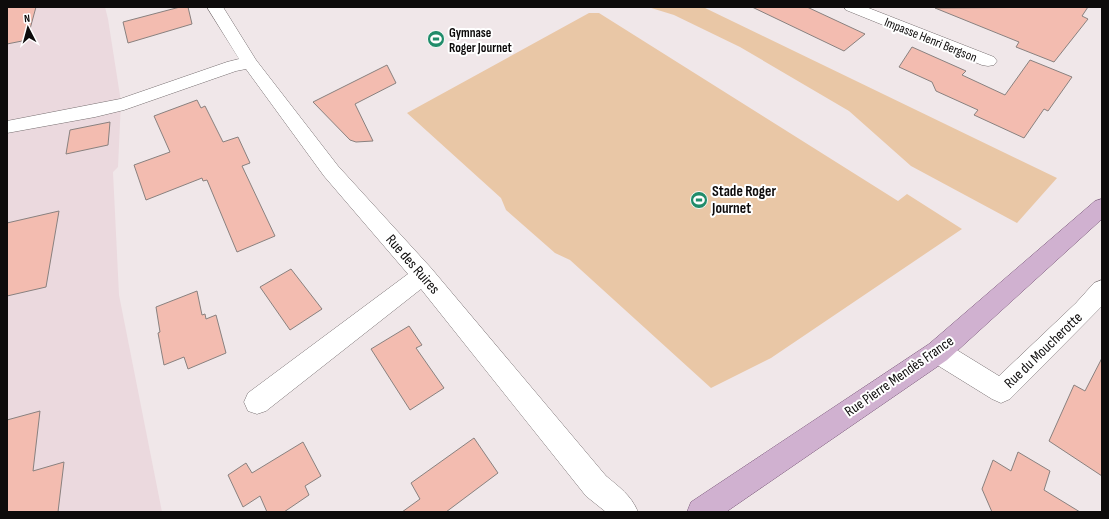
<svg xmlns="http://www.w3.org/2000/svg" width="1109" height="519" font-family="'Sofia Sans Condensed',sans-serif">
  <rect width="100%" height="100%" fill="#f0e7e9"/>
  <!-- built -->
  <path fill="#ebd9de" d="M7,7H105L108,19L121,102L118,167L113,172L119,295L162,512H7Z"/>
  <!-- green -->
  <path fill="#e9c7a6" d="M648,7H703L1057,178L1017,223L911,166L849,111L740,47L674,15Z
    M589,13H599L898,201L907,194L962,229L771,358L711,388L570,260L555,253L506,210L501,198L407,113Z"/>
  <!-- building -->
  <path fill="#f3bcb0" stroke="#89817f" d="M7,7H36L27,40L7,44Z
    M180,7H188L192,24L128,43L123,22Z
    M752,7H807L865,34L844,51Z
    M1088,7L1082,16L1088,19L1054,62L1016,47L1019,42L935,8Z
    M912,47L966,71L962,75L1005,95L1030,60L1072,77L1048,111L1044,109L1024,138L974,115L978,110L936,91L932,82L899,67Z
    M387,65L396,83L355,104L373,141L356,142L350,140L313,102Z
    M197,100L201,108L205,106L223,142L238,137L250,163L242,166L275,236L237,252L207,180L203,181L202,178L146,200L134,165L170,152L154,116Z
    M110,122L108,145L66,154L70,130Z
    M59,211L46,287L7,296V223Z
    M291,269L322,309L290,330L260,287Z
    M197,291L202,315L205,314L206,319L216,315L226,353L188,369L184,357L164,365L158,333L160,332L156,307Z
    M409,326L422,345L416,348L444,388L410,410L371,349Z
    M1102,358V476L1049,441L1074,385L1085,391Z
    M40,411L33,471L64,462L58,512H7V420Z
    M474,438L498,473L446,512H402L420,499L411,483Z
    M303,442L321,476L305,486L309,495L284,512H267L260,496L243,507L228,475L246,463L252,473Z
    M1018,452L1050,471L1044,490L1080,512H992L982,489L993,460L1011,471Z"/>
  <g fill="none" stroke-linecap="round" stroke-linejoin="round">
    <!-- minor casing -->
    <g stroke="#776f71" stroke-width="1">
      <path id="minor" d="M207,7H223L256,60L338,166L431,268L606,476C619,487 631,495 638,512H606L586,496L421,289L266,411L257,414L248,411L244,402L248,393L408,274L324,176L246,69L236,71L124,110L95,117L7,133V121L120,99L227,62L239,59Z
        M844,7H866L994,57L997,61L994,65L988,66L982,65L846,10Z
        M1102,280V306L1010,399L1001,403L992,399L929,360L926,352L929,344L938,341L947,344L999,376L1076,303L1094,283Z"/>
    </g>
    <!-- major casing -->
    <g stroke="#757" stroke-width="1">
      <path id="major" d="M1102,199V219L947,360L726,512H687L691,502L929,344L1095,201Z"/>
    </g>
    <!-- minor -->
    <use href="#minor" fill="#fff" fill-rule="evenodd"/>
    <!-- major -->
    <use href="#major" fill="#d0b1d0" fill-rule="evenodd"/>
  </g>
  <!-- icons -->
  <defs>
    <g id="stadium-disc" transform="scale(0.9)"><circle r="9.5" fill="#208c6a" stroke="#fff"/><path d="M0-5a6.5 5 0 1 0 0 10a6.5 5 0 1 0 0-10ZM-3.5-1.8h7v3.6h-7Z" fill="#fff"/></g>
  </defs>
  <g fill-rule="evenodd">
    <use href="#stadium-disc" x="436" y="39"/>
    <use href="#stadium-disc" x="699" y="200"/>
  </g>
  <g text-anchor="middle" stroke-width="4" stroke-linejoin="round" paint-order="stroke">
    <!-- far-poi labels -->
    <g font-size="13" font-weight="bold" fill="#0d0b0b" stroke="#fff" text-anchor="start">
      <text x="449" y="37">Gymnase<tspan x="449" dy="15">Roger Journet</tspan></text>
    </g>
    <!-- far-street labels -->
    <g font-size="13" fill="#0d0b0b" stroke="#fff">
      <text transform="translate(931 39) rotate(22)" y="5">Impasse Henri Bergson</text>
    </g>
    <!-- poi labels -->
    <g font-size="15" font-weight="bold" fill="#0d0b0b" stroke="#fff" text-anchor="start">
      <text x="712" y="196">Stade Roger<tspan x="712" dy="17">Journet</tspan></text>
    </g>
    <!-- street labels -->
    <g font-size="15" fill="#0d0b0b" stroke="#fff">
      <text transform="translate(413 264) rotate(49)" y="5">Rue des Ruires</text>
      <text transform="translate(1043 350) rotate(-44)" y="5">Rue du Moucherotte</text>
      <text transform="translate(899 376) rotate(-35)" y="5">Rue Pierre Mendès France</text>
    </g>
  </g>
  <!-- border -->
  <rect width="1109" height="519" fill="none" stroke="#0d0b0b" stroke-width="16"/>
  <!-- north arrow -->
  <g transform="translate(28 28) rotate(354)" stroke="#ffffff" stroke-width="3" paint-order="stroke">
  <path d="M0-3L7 15L0 10L-7 15Z" fill="#0d0b0b"/>
  <text y="-6" font-size="11" font-weight="bold" text-anchor="middle" fill="#0d0b0b">N</text>
  </g>
</svg>
